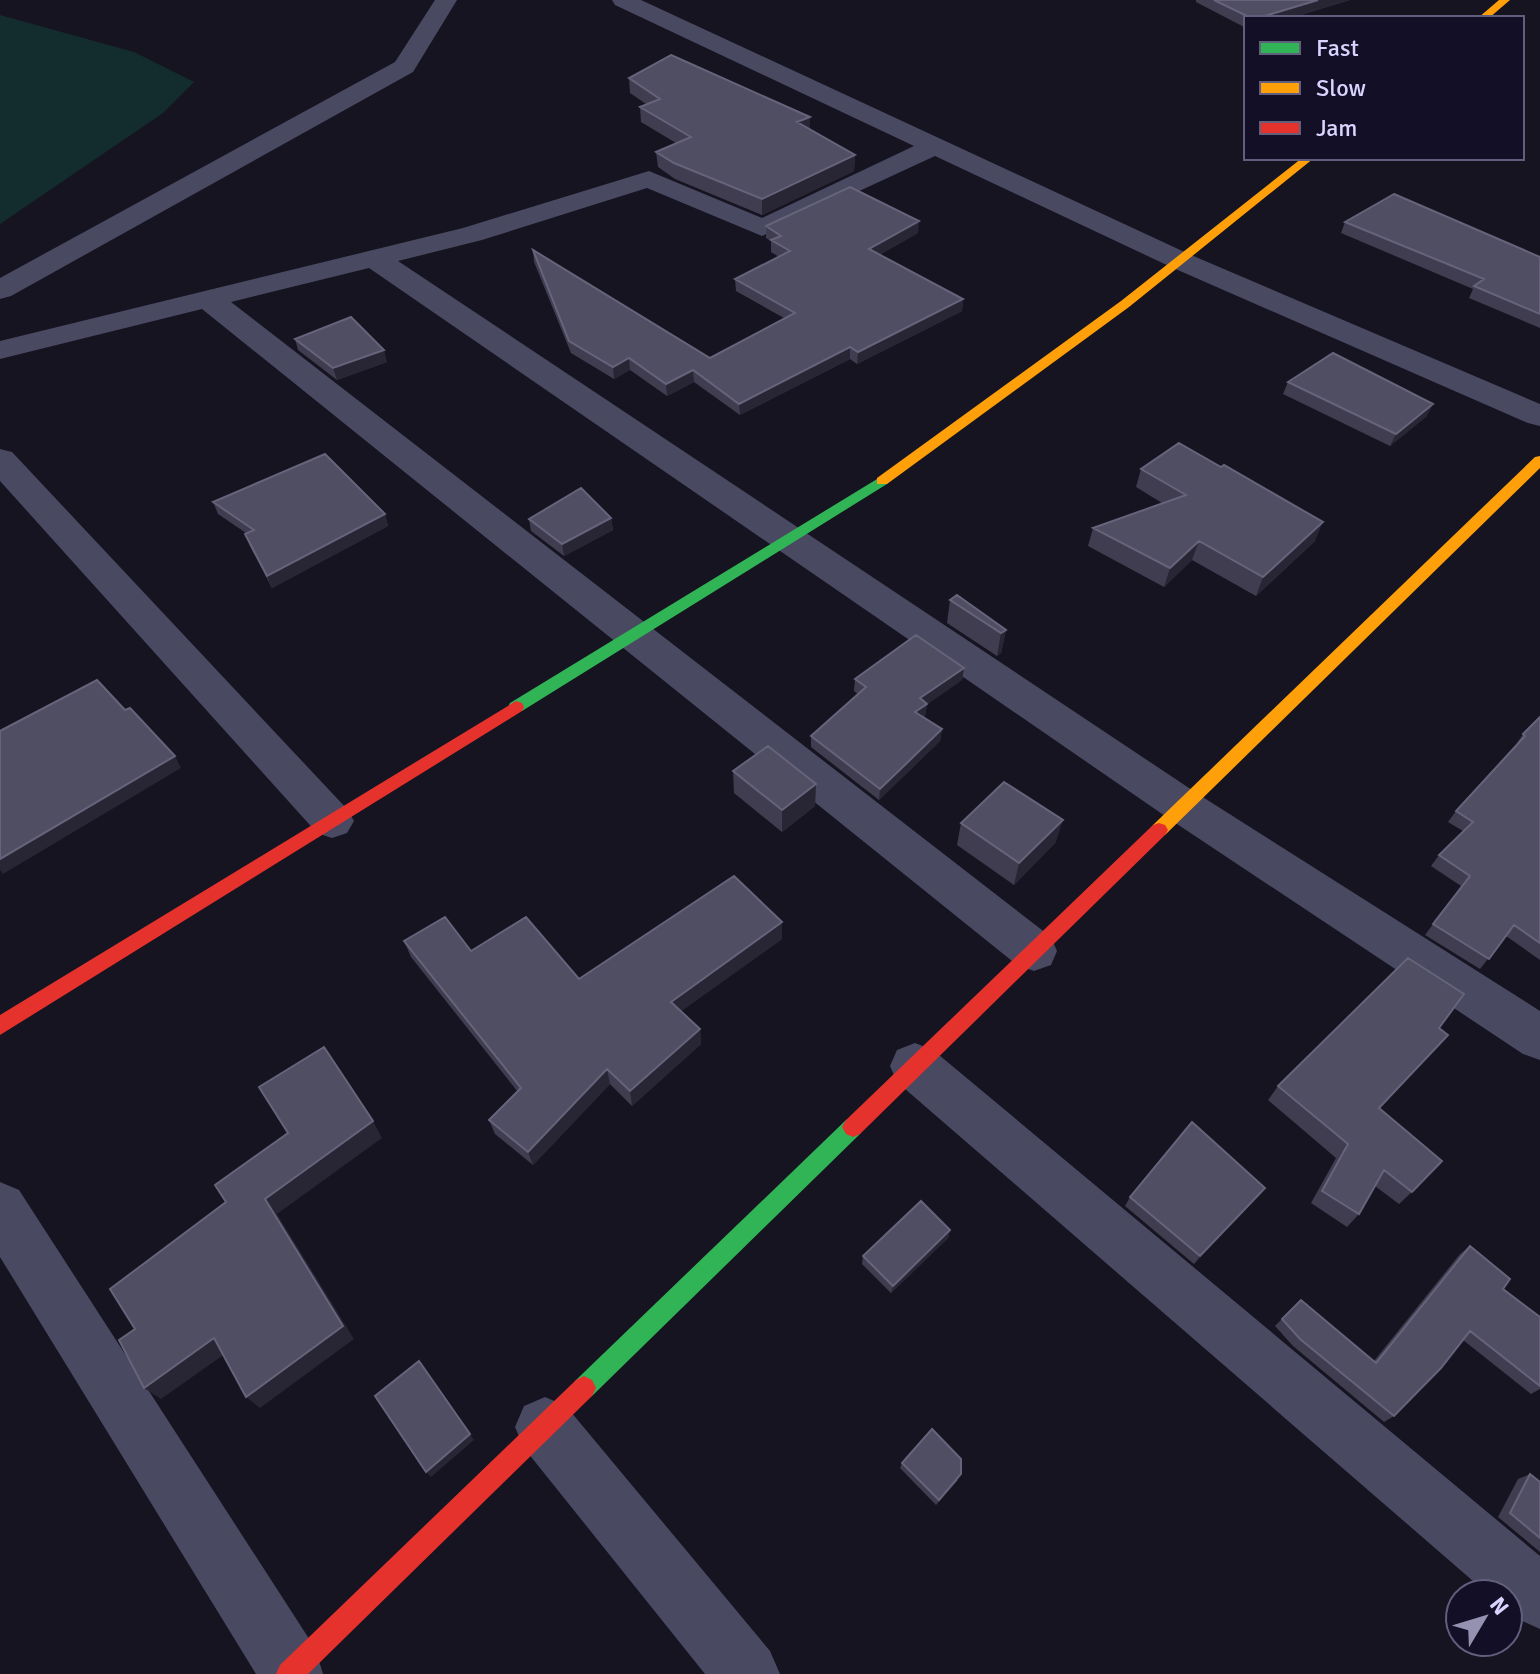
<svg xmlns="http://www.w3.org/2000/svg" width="1540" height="1674" font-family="Signika,sans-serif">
  <rect width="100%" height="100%" fill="#161421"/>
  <!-- green -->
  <path fill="#132c2d" d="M0,15L134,52L194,82L163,113L0,224Z"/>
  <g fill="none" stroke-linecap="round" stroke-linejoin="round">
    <!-- street -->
    <path fill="#4a4962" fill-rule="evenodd" d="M435,0H457L413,72L11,296L0,299V278L395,62Z
      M612,0H641L1191,255L1540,404V426L1528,423L1171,267L935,156L762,236L647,188L482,240L398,261L1198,794L1540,1011V1060L1523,1054L1168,818L369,268L231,302L1051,937L1057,951L1051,965L1034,971L1017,965L202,309L0,359V341L463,228L649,171L762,218L914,146L615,5Z
      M0,449L12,452L347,809L354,821L347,833L332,838L317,833L0,481Z
      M915,1043L933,1050L1540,1556V1629L1518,1619L1508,1611V1594H1488L897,1082L890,1066L897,1050Z
      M0,1182L19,1190L315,1648L323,1674H256L0,1257Z
      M545,1397L566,1406L770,1651L780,1674H705L524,1448L515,1427L524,1406Z"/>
    <!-- fast -->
    <path fill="#30b455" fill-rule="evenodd" d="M882,476L889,481L887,484L522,711H510L508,707L510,703Z
      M853,1117L860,1120L864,1127L860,1134L592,1396L584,1400L576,1396L572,1388L576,1380L846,1120Z"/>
    <!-- slow -->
    <path fill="#ff9f0a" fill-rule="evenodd" d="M1499,0H1510L1489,18H1478Z
      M1302,158H1314L1129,307L887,484H877V478L1121,301Z
      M1540,456V468L1165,835H1153L1150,830L1153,825L1535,457Z"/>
    <!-- jam -->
    <path fill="#e5322d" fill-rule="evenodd" d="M516,701L522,703L524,707L522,711L0,1035V1015Z
      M1159,823L1165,825L1168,830L1165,835L860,1134L853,1137L846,1134L842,1127L846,1120L1153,825Z
      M584,1376L592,1380L596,1388L592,1396L308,1674H276L280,1665L576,1380Z"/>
  </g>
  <!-- wall -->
  <path fill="#403d50" d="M1196,0H1350L1291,18H1246V28L1196,2Z
    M629,78L810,117V130L855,155L854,171L762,215L675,179L658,167L656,152L676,143L641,122L640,107L646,104L630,93Z
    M1345,222L1540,257V328L1469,298L1473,289L1341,233Z
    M766,226L918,233L879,255L963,299L962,311L857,364L850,359L740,415L694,382L667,396L630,370L614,379L571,353L534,262L533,250L710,358L784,318L736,291L735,279L779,257L771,252V241L766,238Z
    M295,339L387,362L337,380L298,350Z
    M1288,382L1427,416L1390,446L1283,394Z
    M1141,469L1315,541L1256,596L1192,560L1164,587L1088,546L1093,528L1162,503L1136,487Z
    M213,502L385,514L388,526L272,588L250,546L245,534L246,533L218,514Z
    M611,518L613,530L564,556L531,531L529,519Z
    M950,600L1006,630L1001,653L997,656L947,623Z
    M964,668L962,680L927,704L925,716L923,717L942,729L940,741L879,800L811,747V736L858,694L854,691L855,679Z
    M1540,717V960L1506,936L1480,969L1425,935L1461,886L1431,866L1439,855L1463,831L1448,822L1456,811L1515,746L1523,734Z
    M733,771L816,784L815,806L782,832L734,793Z
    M961,823L1056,842L1014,885L957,845Z
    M782,939L681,1011L700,1029L701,1044L632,1106L610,1084L533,1165L495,1134L489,1120L518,1092L411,957L404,941L471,951L579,979Z
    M1439,1028L1448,1035L1379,1109L1412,1192L1399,1204L1375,1186L1359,1214L1347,1227L1311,1203L1336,1158L1268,1100L1278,1086Z
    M1265,1188L1194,1264L1125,1206L1130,1197Z
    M950,1230L948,1238L891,1293L862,1264L863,1256Z
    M1470,1246L1503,1289L1540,1317V1389L1531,1394L1463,1340L1394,1416L1384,1422L1293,1346L1275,1326L1301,1300L1374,1361L1460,1254Z
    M902,1463L958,1480L936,1505L900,1468Z
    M1530,1474L1540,1482V1552L1498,1517L1518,1479Z"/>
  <!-- shaded-wall -->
  <path fill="#282635" d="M1318,0H1350L1291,18H1258Z
    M810,117V133L797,122Z
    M855,155L854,171L762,215V199Z
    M919,221L918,233L868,261L869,249Z
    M963,299L962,311L857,364L858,352Z
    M850,347V359L740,415L739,404Z
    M384,350L387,362L337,380L333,368Z
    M629,358L630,370L614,379L613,367Z
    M693,370L694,382L667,396L666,384Z
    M1433,404L1427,416L1390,446L1396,434Z
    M385,514L388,526L272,588L267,576Z
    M611,518L613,530L564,556L562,544Z
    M1323,522L1315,541L1256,596L1263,577Z
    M1199,541L1192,560L1164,587L1170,568Z
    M1006,630L1001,653L997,656L1001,633Z
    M964,668L962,680L925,706L927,704L925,716L913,723L915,712L920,698Z
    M942,729L940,741L879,800L880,789Z
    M175,756L181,768L3,874L0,870V859Z
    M816,784L815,806L782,832V810Z
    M1063,820L1056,842L1014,885L1019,863Z
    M782,922V939L673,1017L671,1002Z
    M700,1029L701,1044L632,1106L630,1091Z
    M607,1069L610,1084L533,1165L528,1152Z
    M373,1121L382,1138L277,1214L354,1339L260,1408L246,1397L265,1199Z
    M1265,1188L1258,1197L1194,1264L1200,1256Z
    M950,1230L948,1238L891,1293L893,1286Z
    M214,1338L229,1351L161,1399L144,1388Z
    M425,1368L474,1440L431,1477L426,1472Z"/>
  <!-- building -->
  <path fill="#504e63" stroke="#66637b" stroke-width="2" d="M1214,0H1318L1258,18H1251Z
    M671,55L810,117L797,122L855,155L762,199L674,163L656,152L691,137L640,107L660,99L629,78Z
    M850,187L919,221L869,249L963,299L858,352L850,347L739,404L693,370L666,384L629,358L613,367L569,341L533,250L710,358L795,313L735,279L790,251L771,240L781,236L766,226Z
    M1394,194L1540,257V314L1474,286L1484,279L1345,222Z
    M351,317L384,350L333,368L295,339Z
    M1333,353L1433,404L1396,434L1288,382Z
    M1179,443L1221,467L1224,465L1323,522L1263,577L1199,541L1170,568L1093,528L1186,495L1141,469Z
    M325,454L385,514L267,576L245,534L254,530L213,502Z
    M581,488L611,518L562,544L529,519Z
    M957,595L1006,630L1001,633L950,600Z
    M916,635L964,668L920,698L927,704L915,712L942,729L880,789L811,736L866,687L855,679Z
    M97,680L125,710L130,708L175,756L0,859V731Z
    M1540,717V943L1514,925L1489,959L1433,924L1470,876L1439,855L1473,822L1456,811L1525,736L1523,734Z
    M768,746L816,784L782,810L733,771Z
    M1004,782L1063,820L1019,863L961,823Z
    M734,876L782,922L671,1002L700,1029L630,1091L607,1069L528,1152L489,1120L521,1088L404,941L445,917L471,951L526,917L579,979Z
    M1408,958L1464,994L1439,1028L1448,1035L1379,1108L1442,1161L1412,1192L1384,1170L1359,1214L1322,1191L1348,1144L1278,1086Z
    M324,1047L373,1121L265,1199L343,1326L246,1397L214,1338L144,1388L119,1340L135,1329L110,1289L226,1202L215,1185L288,1133L259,1087Z
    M1192,1122L1265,1188L1200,1256L1130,1197Z
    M921,1201L950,1230L893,1286L863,1256Z
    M1470,1246L1510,1279L1503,1289L1540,1317V1386L1470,1331L1441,1368L1394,1416L1300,1339L1282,1319L1301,1300L1376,1363Z
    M419,1361L470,1434L426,1472L375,1396Z
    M932,1429L961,1459V1474L939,1500L902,1463Z
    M1530,1474L1540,1482V1538L1510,1513Z"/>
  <!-- legend -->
  <rect x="1244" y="16" width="280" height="144" fill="#130f26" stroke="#625e7d" stroke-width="2"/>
  <rect x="1260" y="42" width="40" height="12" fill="#30b455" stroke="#625e7d" stroke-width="2"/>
  <text x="1316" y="56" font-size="24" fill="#d9d4ff">Fast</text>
  <rect x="1260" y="82" width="40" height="12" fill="#ff9f0a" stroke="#625e7d" stroke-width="2"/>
  <text x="1316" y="96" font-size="24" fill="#d9d4ff">Slow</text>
  <rect x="1260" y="122" width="40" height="12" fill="#e5322d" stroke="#625e7d" stroke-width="2"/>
  <text x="1316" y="136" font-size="24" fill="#d9d4ff">Jam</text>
  <!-- north arrow -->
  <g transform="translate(1484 1618) rotate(52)"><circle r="38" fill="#130f26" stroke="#625e7d" stroke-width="2"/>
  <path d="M0-6L14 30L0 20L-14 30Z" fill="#9591b1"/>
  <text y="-12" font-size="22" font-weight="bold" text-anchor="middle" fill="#d9d4ff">N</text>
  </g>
</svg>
